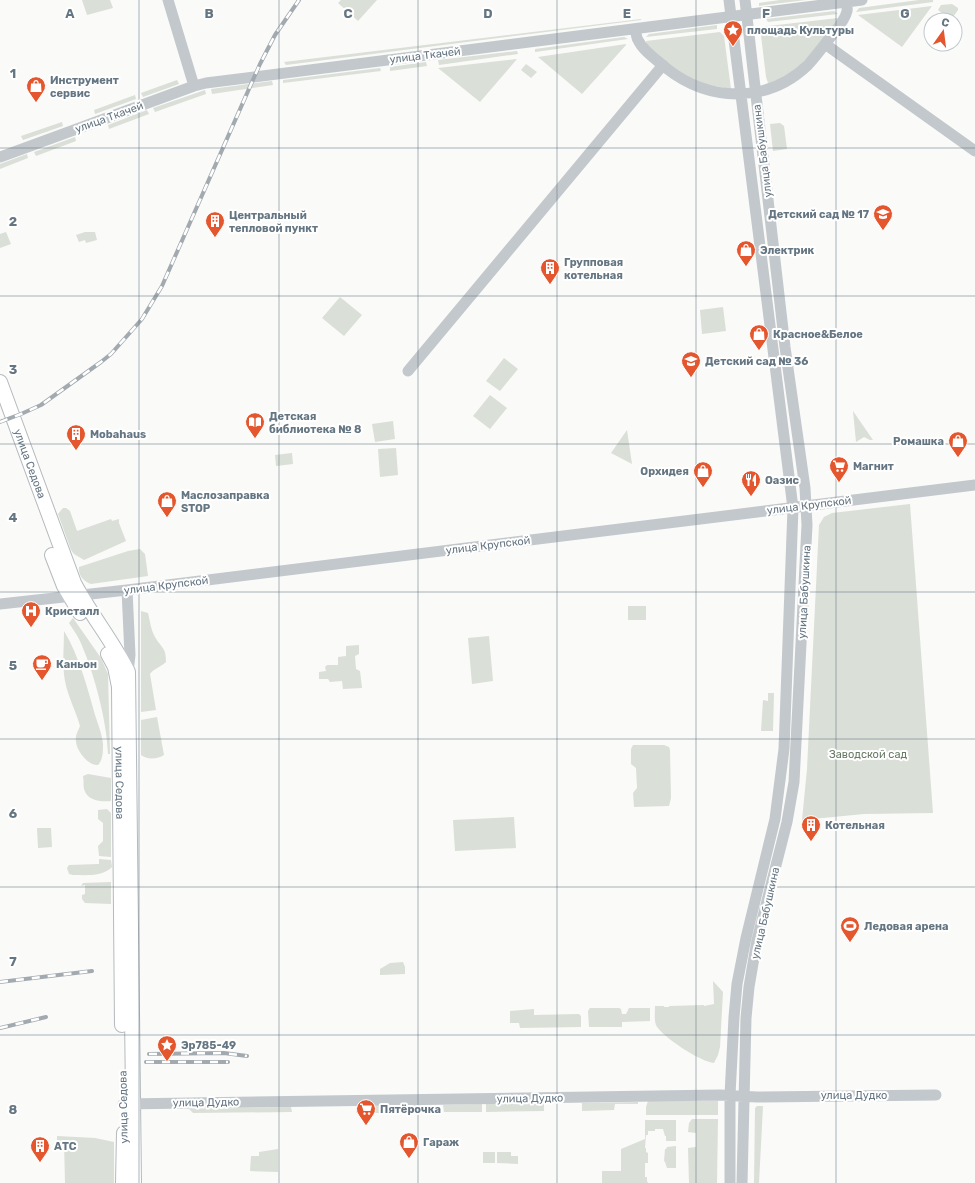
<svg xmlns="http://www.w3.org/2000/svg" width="975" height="1183" font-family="Rubik,sans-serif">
  <rect width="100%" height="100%" fill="#fafaf8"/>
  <!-- green -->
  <path fill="#dadfd7" d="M82,0H110L113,8L87,15Z
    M341,0H377L358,21L338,3Z
    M780,0H806L759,6V3Z
    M919,0H933V2L856,12L859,8Z
    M952,4L958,8V10L951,20L938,10L941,5Z
    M932,6L902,47L858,15Z
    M834,11L838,14L768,22L766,19Z
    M838,18C833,28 816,50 808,59C801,67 778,82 768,83L766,77L760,27Z
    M641,19V20L286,65L284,62Z
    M717,25V29L646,37L649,34Z
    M720,32L724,36L731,89L703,84L677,71L647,46L646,41Z
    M624,37L628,39L535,52V49Z
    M626,44V45L582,94L538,57Z
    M517,51L518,54L439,65L438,60Z
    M517,59L480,102L438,68Z
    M426,62L427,66L390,71V67Z
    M526,64L537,72L531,78L521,70Z
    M380,68L381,71L283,83V80Z
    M177,80L179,84L143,97L141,93Z
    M272,81L273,85L212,94L211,89Z
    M205,90L206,94L155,112L153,108Z
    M135,95L136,99L95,114L94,110Z
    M147,110L149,114L109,129L108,125Z
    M62,122L63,126L23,140L21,136Z
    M780,123L784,126L787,149L773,151L770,124Z
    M75,137L76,141L36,156L34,152Z
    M27,154L28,158L0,169V164Z
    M6,232L11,244L0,248V234Z
    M85,232H95L97,240L86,243L85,240L79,242L76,235Z
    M340,297L362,315L344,336L322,318Z
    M723,307L726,331L702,334L700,310Z
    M504,358L518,369L500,391L486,381Z
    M490,395L507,408L490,429L473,416Z
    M853,411L873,440H870L864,437L856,442Z
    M393,421L395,439L375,442L372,424Z
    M627,430L632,464L611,453Z
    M396,448L398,475L380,477L378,449Z
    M292,453L293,464L276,466L275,455Z
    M910,504L933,813L864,814L802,820L807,769L819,525L824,517L832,513Z
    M63,508H66L70,511L77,531L111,519L112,521L119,519V523L126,541L84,560L74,554L71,550L58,514Z
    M140,549L145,554L148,576L91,584C84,581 78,576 79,567L128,551Z
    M628,606H646V620H628Z
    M141,611L148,613C150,621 151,630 155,637C162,649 166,647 166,662C162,666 152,670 150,674L156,710L141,712Z
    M73,618L101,658L108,674L110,754H108C107,720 93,669 79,639C76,633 72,628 69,623Z
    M64,631C79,656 87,686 95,715C98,724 102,734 103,744C103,751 103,760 98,765C88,766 76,750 76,741C75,735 78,731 80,726C76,711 68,697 65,681C62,665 64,647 64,631Z
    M489,636L493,681L472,684L468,638Z
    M359,645V654L355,656L356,669L360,671L362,688L343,689L342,681L330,682L328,679H319V672L326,671L325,667L327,665H338V657L346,656V646Z
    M768,693H774L773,731H761L763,700L768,701Z
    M157,717L164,755C158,759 147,760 141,755V720Z
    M633,745H664L669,747L670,750L671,798L669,806L634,807L633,793L637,788L636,768L631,764V749Z
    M88,774L111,778V801C101,802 87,801 84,789C83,785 84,780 83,776Z
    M107,809L111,813V857L99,856L98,846L103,841V823L98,819V810Z
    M514,817L516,848L455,851L453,820Z
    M37,828H51L52,847L38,848Z
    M99,859L111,860L112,867C102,877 86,875 73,875L69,874L67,868L69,865L99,864Z
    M111,882V904L85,903L82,899V895L85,894V885L81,886L83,883Z
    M403,962L405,967V974L380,975V969L390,963Z
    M713,981L723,992L720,1047L718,1055L714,1063C701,1062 662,1037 656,1025C654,1020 655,1012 655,1006H664V1007H669V1006L704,1005V1006L714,1004Z
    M590,1008H619L621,1009L622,1014H626L629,1008H650V1021L622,1022V1027H589L588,1011Z
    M534,1009V1015L579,1014L581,1016V1027L520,1028L519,1023H510V1011Z
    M648,1101H718V1115H646V1107Z
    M638,1102V1104H615L614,1110L582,1111V1103Z
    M544,1103V1111L486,1112V1104Z
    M482,1104V1112H444L443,1105Z
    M387,1105V1113H356L358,1106Z
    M406,1105H438V1112L406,1113Z
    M757,1106H763L759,1183H754L755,1108Z
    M291,1107L292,1112L193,1113L189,1109Z
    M692,1119H718L717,1183H689L688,1148L696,1147V1133L688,1132L689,1123Z
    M645,1120H676V1141H666V1136H665L663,1129H655V1131H648V1135H646L645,1148H646V1152L648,1153V1163H645V1177H647V1181L648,1183H602V1171H621V1149L645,1139Z
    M57,1136L95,1138L114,1142V1183H65L64,1141H57Z
    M676,1146V1168H667L665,1162L664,1161L665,1149H666L667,1147Z
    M278,1149V1172L250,1171L251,1156H259V1152Z
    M483,1152H495V1163H483Z
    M497,1152H511V1156H518V1164L497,1163Z"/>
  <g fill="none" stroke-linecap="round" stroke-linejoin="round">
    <!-- major casing -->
    <g stroke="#b5babe" stroke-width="16">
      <g id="major">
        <path id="s1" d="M0,382L74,583C90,614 113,641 128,672L134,1183"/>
        <path d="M52,555L64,586L80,613"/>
        <path id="s2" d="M108,654L115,667L119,687L122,1025"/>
        <path d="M123,1183L124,1133"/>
      </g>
    </g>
    <!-- minor -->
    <path stroke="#c3c8cc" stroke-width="11" d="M168,0L194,86
      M729,0L793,508L784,749L775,819L746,938L737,984L734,1017L730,1095V1183
      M636,29C636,32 636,37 638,40C643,51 657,60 666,68C709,102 767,104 808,65C815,57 822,48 829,39C835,31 845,21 847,11C848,8 846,5 846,2
      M825,44L975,151
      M0,157L194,86L206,83L862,0
      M408,371L663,65
      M127,590L130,655L128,672
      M0,604L127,590L975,485
      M123,1104L720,1095L757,1097L936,1095
      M742,1183L746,1018L749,987L757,940L787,822L794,782L807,525L805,488L785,347L745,0"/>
    <!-- major -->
    <use href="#major" stroke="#fff" stroke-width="14"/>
    <!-- rail casing -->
    <g stroke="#a2aab0" stroke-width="4">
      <path id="rail" d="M0,422L21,414L41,405L101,362L111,354L142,319L162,286L260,64L275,35L299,0
        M0,982L92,971
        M0,1028L46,1017
        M149,1054L224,1053L247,1056
        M146,1062H228"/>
    </g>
    <!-- rail -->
    <use href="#rail" stroke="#fff" stroke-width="2.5" stroke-dasharray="8" stroke-linecap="butt"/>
  </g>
  <!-- grid -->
  <path fill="none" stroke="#657683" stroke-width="1" stroke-opacity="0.55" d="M139,0V1183M279,0V1183M418,0V1183M557,0V1183M696,0V1183M836,0V1183M0,148H975M0,296H975M0,444H975M0,592H975M0,739H975M0,887H975M0,1035H975"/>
  <!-- icons -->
  <defs>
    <g id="sight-pin" transform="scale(1)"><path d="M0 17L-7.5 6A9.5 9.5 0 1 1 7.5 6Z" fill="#e4572e" stroke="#fff"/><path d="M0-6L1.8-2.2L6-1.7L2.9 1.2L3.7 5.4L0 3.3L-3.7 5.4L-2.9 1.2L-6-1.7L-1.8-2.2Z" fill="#fff"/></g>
    <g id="shop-pin" transform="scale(1)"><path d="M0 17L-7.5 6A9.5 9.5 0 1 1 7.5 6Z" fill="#e4572e" stroke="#fff"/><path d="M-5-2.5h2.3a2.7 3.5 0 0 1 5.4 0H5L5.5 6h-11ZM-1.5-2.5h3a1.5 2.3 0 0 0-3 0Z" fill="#fff"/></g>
    <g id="school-pin" transform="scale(1)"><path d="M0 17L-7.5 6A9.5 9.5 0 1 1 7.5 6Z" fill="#e4572e" stroke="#fff"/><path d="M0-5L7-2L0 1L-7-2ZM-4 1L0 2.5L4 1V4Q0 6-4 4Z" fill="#fff"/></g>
    <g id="building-pin" transform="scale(1)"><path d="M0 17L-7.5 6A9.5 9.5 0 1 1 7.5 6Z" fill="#e4572e" stroke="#fff"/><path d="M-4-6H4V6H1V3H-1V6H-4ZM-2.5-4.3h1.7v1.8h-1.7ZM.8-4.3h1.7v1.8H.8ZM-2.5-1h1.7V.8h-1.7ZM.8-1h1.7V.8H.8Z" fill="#fff"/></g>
    <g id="library-pin" transform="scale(1)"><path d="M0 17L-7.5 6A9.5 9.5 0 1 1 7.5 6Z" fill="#e4572e" stroke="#fff"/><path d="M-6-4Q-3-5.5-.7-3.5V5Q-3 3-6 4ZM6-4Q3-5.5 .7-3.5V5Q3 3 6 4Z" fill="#fff"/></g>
    <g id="supermarket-pin" transform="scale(1)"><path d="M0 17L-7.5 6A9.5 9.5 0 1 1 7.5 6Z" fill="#e4572e" stroke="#fff"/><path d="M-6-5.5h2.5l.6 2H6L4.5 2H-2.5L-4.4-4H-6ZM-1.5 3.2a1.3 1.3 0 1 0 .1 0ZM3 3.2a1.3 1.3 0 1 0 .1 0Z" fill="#fff"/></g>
    <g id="restaurant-pin" transform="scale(1)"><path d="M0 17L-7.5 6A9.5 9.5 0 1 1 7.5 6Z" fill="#e4572e" stroke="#fff"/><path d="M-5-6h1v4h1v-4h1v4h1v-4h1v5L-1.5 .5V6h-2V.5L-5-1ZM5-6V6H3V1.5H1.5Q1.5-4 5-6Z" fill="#fff"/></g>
    <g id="hospital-pin" transform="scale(1)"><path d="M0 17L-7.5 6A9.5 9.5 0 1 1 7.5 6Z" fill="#e4572e" stroke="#fff"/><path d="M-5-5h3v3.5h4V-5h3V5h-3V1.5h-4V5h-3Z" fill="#fff"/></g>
    <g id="cafe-pin" transform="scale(1)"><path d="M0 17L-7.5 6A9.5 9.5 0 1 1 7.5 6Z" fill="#e4572e" stroke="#fff"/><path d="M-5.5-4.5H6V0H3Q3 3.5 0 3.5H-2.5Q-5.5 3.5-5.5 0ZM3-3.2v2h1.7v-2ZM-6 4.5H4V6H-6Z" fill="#fff"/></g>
    <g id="stadium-pin" transform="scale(1)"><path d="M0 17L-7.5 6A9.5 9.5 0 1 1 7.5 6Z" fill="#e4572e" stroke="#fff"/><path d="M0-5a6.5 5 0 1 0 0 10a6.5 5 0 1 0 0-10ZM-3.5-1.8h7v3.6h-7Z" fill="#fff"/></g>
  </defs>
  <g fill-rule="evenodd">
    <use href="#sight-pin" x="733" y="30"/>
    <use href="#shop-pin" x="36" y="86"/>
    <use href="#school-pin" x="883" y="214"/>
    <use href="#building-pin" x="215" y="221"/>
    <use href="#shop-pin" x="746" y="250"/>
    <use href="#building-pin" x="550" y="268"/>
    <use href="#shop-pin" x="759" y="334"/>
    <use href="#school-pin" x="691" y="361"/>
    <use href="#library-pin" x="255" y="422"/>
    <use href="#building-pin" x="76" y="434"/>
    <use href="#shop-pin" x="958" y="441"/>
    <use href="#supermarket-pin" x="839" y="466"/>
    <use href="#shop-pin" x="703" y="471"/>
    <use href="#restaurant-pin" x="751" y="480"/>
    <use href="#shop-pin" x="167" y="501"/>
    <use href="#hospital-pin" x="31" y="611"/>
    <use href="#cafe-pin" x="42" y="664"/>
    <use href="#building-pin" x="811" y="825"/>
    <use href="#stadium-pin" x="850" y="926"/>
    <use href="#sight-pin" x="167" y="1045"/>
    <use href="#supermarket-pin" x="366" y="1109"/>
    <use href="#shop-pin" x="409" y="1142"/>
    <use href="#building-pin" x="40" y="1146"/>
  </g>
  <g text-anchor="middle" stroke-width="4" stroke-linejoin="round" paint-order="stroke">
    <!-- poi labels -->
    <g font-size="11" font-weight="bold" fill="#657683" stroke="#fff" text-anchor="start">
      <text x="747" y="34">площадь Культуры</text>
      <text x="50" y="84">Инструмент<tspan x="50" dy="13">сервис</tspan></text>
      <text x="869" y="218" text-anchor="end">Детский сад № 17</text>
      <text x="229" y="219">Центральный<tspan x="229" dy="13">тепловой пункт</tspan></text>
      <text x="760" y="254">Электрик</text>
      <text x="564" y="266">Групповая<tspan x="564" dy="13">котельная</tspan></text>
      <text x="773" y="338">Красное&amp;Белое</text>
      <text x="705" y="365">Детский сад № 36</text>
      <text x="269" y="420">Детская<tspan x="269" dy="13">библиотека № 8</tspan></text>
      <text x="90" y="438">Mobahaus</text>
      <text x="944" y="445" text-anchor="end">Ромашка</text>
      <text x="853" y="470">Магнит</text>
      <text x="689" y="475" text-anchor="end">Орхидея</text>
      <text x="765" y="484">Оазис</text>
      <text x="181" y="499">Маслозаправка<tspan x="181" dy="13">STOP</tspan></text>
      <text x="45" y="615">Кристалл</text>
      <text x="56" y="668">Каньон</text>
      <text x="825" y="829">Котельная</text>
      <text x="864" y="930">Ледовая арена</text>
      <text x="181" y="1049">Эр785-49</text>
      <text x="380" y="1113">Пятёрочка</text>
      <text x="423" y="1146">Гараж</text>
      <text x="54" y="1150">АТС</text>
    </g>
    <!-- street labels -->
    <g font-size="11" fill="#657683" stroke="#fff">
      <text transform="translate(425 55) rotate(-7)" y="4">улица Ткачей</text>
      <text transform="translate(109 117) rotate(-20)" y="4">улица Ткачей</text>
      <text transform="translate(762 151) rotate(-97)" y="4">улица Бабушкина</text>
      <text dy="4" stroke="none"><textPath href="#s1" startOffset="87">улица Седова</textPath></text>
      <text transform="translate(809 505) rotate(-7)" y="4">улица Крупской</text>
      <text transform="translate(488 545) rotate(-7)" y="4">улица Крупской</text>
      <text transform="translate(166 585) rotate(-7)" y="4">улица Крупской</text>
      <text transform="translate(804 592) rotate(-87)" y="4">улица Бабушкина</text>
      <text dy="4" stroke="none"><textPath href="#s2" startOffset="131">улица Седова</textPath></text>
      <text transform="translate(765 913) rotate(-77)" y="4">улица Бабушкина</text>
      <text x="854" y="1099">улица Дудко</text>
      <text transform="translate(530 1098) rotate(-1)" y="4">улица Дудко</text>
      <text transform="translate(206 1102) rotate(-1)" y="4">улица Дудко</text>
      <text transform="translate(123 1107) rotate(-91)" y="4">улица Седова</text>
    </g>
    <!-- park labels -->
    <g font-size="11" fill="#687a64" stroke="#fff">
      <text x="868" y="758">Заводской сад</text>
    </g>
  </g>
  <g font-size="13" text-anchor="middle" font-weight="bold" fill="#657683" stroke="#fff" stroke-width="4" stroke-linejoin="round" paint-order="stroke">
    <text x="70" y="18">A</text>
    <text x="209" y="18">B</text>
    <text x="348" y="18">C</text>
    <text x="488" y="18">D</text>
    <text x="627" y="18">E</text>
    <text x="766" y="18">F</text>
    <text x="905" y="18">G</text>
    <text x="13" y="78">1</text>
    <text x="13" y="226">2</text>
    <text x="13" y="374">3</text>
    <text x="13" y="522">4</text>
    <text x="13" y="670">5</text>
    <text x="13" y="818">6</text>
    <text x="13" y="966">7</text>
    <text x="13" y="1114">8</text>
  </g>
  <!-- north arrow -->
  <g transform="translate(943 32) rotate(14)"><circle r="19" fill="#ffffff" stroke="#c1c8cd"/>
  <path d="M0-3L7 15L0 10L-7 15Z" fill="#e4572e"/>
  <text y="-6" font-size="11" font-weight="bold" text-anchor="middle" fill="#657683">С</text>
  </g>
</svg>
